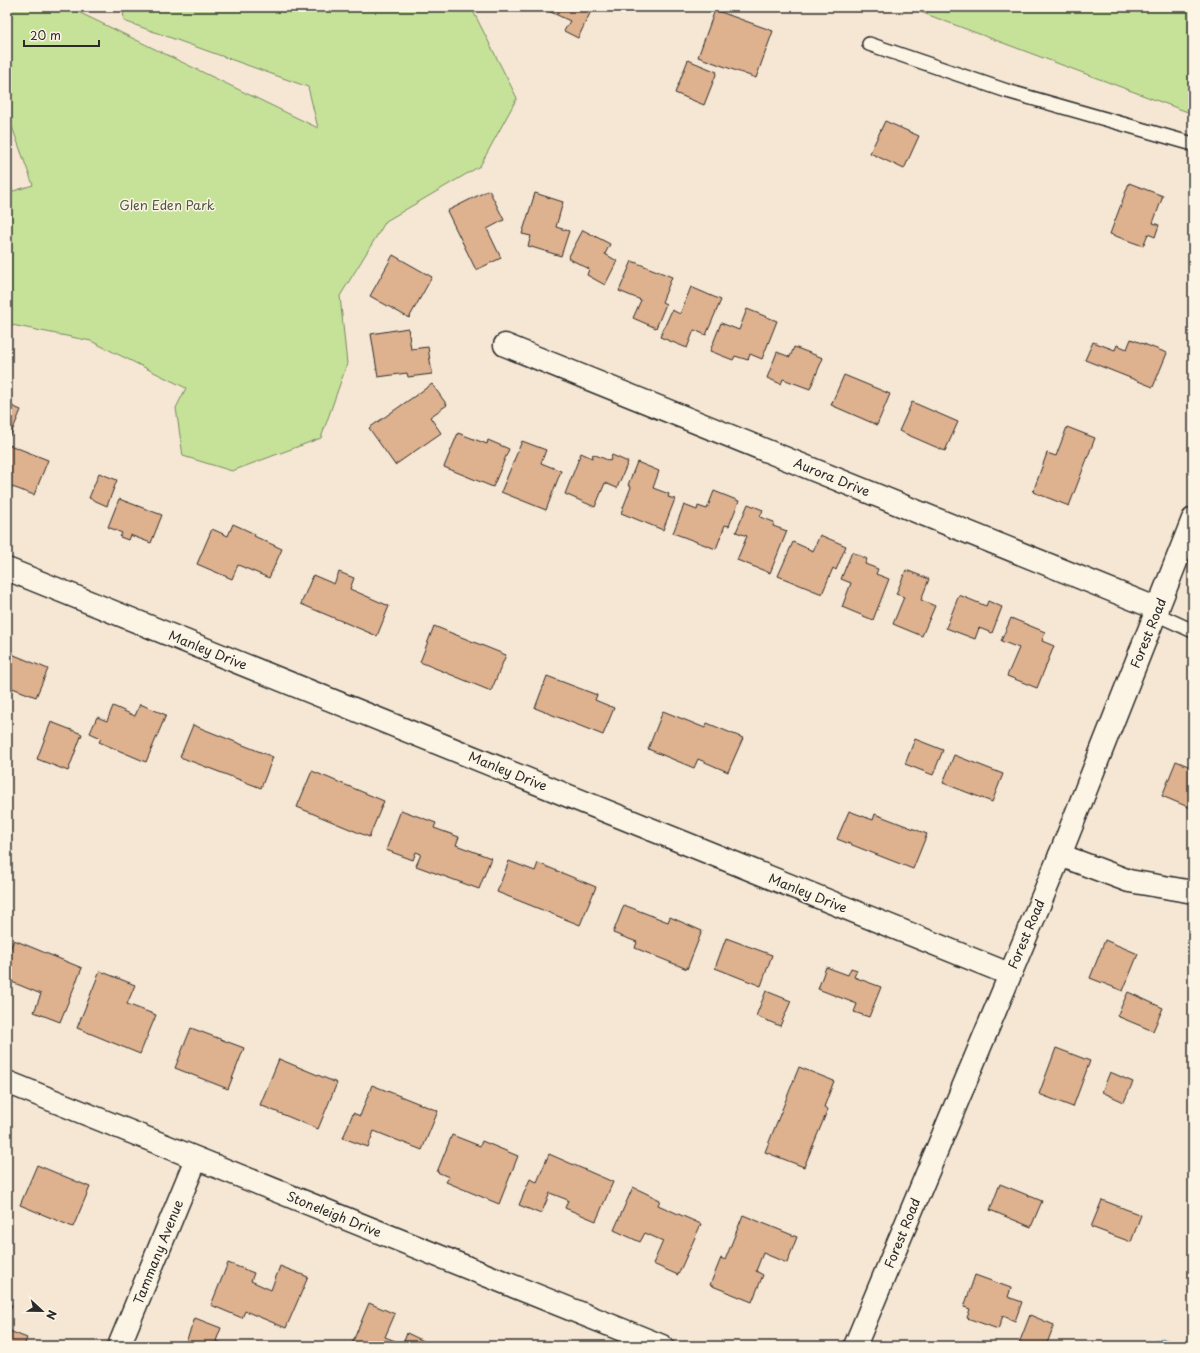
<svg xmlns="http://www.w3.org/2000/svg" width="1200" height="1353" font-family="'Playpen Sans',sans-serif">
  <rect width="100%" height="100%" fill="#f6e7d4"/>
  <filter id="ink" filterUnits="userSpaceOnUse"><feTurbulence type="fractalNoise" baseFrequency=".025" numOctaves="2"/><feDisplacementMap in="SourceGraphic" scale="8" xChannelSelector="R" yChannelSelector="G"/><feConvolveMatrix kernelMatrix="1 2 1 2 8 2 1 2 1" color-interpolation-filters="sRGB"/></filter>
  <g filter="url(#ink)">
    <!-- green -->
    <path fill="#c6e299" stroke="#788662" d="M7,7H68L318,128L308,87L124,21L123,7H471L517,98L480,166L386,221L340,296L347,364L321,438L232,471L183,456L176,408L186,388L91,341L7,324V193L33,185L7,113Z
      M907,7H1193V114Z"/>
    <!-- water -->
    <path fill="#97c8f3" stroke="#6c89a3" d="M1162,1338L1170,1341L1174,1346H1149L1153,1342Z"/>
    <!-- building -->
    <path fill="#deb18f" stroke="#2b2b2b" d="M540,7H593L578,38L564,31L570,21Z
      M715,10L773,31L756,78L698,57Z
      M688,60L717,72L704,105L675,93Z
      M885,121L919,136L904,169L870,153Z
      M1129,183L1163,196L1153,223L1159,225L1155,237L1148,234L1143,246L1110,234Z
      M489,190L504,220L487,229L501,258L476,270L447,211Z
      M535,193L563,202L556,227L569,231L561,256L528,246L531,236L522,234Z
      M583,230L610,244L605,254L617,261L605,285L587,275L589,269L568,258Z
      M393,255L432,277L409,318L370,296Z
      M632,261L672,277L662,302L666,304L656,328L633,318L641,300L619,291Z
      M691,287L721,300L706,335L694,330L687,348L660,337L672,310L680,314Z
      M747,309L777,321L762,359L750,354L748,360L735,356L733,360L710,351L721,323L739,330Z
      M408,328L411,349L428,347L432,374L408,377L407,373L378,377L371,334Z
      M1131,339L1167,353L1153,387L1085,360L1093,342L1115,350L1117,345L1127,349Z
      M794,347L823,358L810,389L783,379L781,384L767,378L777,352L790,357Z
      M844,375L890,394L877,425L831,405Z
      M432,384L447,405L430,417L441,433L395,465L369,428Z
      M912,402L958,422L945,451L899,431Z
      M7,404L21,410L10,436L7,434Z
      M1067,427L1095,438L1069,506L1033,492L1047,453L1056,456Z
      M458,433L487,444L488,440L509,449L493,487L444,467Z
      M522,441L546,450L541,463L561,471L546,510L501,492Z
      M7,444L48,460L34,495L7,485Z
      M581,453L592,458L593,454L610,461L612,455L628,462L617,488L605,483L595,507L565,494Z
      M637,462L659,471L653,488L669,494L668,497L675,499L663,530L621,513L631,487L628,485Z
      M99,473L117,480L107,506L89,498Z
      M714,491L739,501L729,526L725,525L716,549L673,533L684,505L697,510L698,506L707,509Z
      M119,499L162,515L151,543L130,535L128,540L120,537L122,533L108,527Z
      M748,504L763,510L760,517L774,522L773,526L787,531L770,573L737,560L747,536L736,532Z
      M233,524L255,534L254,536L282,549L269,578L238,565L232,579L197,564L212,529L228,536Z
      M820,535L846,546L836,570L833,568L822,594L778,576L793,542L813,551Z
      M852,552L867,559L865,564L878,569L876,574L889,579L873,620L842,607L851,583L841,579Z
      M906,570L929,579L921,600L935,606L922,636L893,624L904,597L896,594Z
      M339,572L354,578L350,589L389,606L377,636L301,604L313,575L334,584Z
      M959,595L986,606L988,601L1002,607L992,633L979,628L975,639L946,628Z
      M1011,618L1045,632L1042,641L1054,646L1037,688L1007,676L1019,648L1001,641Z
      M434,626L506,655L491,691L420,662Z
      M7,652L48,669L36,697L7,686Z
      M547,676L597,695L595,700L614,708L603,735L535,708Z
      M140,704L166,715L146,762L99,742L101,738L90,733L97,717L107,721L113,706L135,716Z
      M663,711L705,728L707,723L743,738L728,772L698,759L694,768L648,749Z
      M51,722L82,734L68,771L37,759Z
      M193,725L273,757L261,788L180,757Z
      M915,739L943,750L933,775L905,764Z
      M954,755L1003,774L992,802L943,783Z
      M1176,761L1193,768V809L1162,796Z
      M312,771L384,801L369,837L297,807Z
      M401,810L436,823L434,828L459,837L456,845L491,858L479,889L416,866L421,854L416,852L413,860L386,850Z
      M849,811L873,820L875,814L927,834L913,869L837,839Z
      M509,861L535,871L538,863L596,887L580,925L497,892Z
      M624,905L668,922L670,917L702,931L687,969L635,948L637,942L613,933Z
      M726,938L772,955L761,986L715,968Z
      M14,940L82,968L60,1022L34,1012L41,994L7,980V956Z
      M1105,940L1138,954L1123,991L1090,978Z
      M826,967L848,975L851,968L857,970L854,977L881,987L869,1017L854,1012L857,1004L818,989Z
      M100,971L135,985L127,1004L156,1015L140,1054L77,1028Z
      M766,991L791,1001L780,1026L756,1016Z
      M1128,992L1163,1008L1153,1031L1117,1016Z
      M191,1028L244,1048L228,1089L175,1068Z
      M1056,1048L1090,1061L1073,1107L1039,1094Z
      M279,1059L337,1083L318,1129L260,1105Z
      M799,1067L834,1081L824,1107L828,1109L804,1167L765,1152Z
      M1110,1072L1133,1082L1124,1102L1102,1092Z
      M372,1085L438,1111L422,1150L374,1131L368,1147L343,1138L353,1113L360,1116Z
      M452,1135L480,1146L482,1141L518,1156L499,1204L446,1182L449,1177L437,1172Z
      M549,1154L613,1182L596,1221L565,1208L568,1200L550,1193L541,1214L519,1205L530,1179L537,1182Z
      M37,1165L90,1187L73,1227L20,1205Z
      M1000,1184L1042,1201L1031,1227L990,1210Z
      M633,1187L660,1200L658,1205L701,1224L678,1275L653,1264L663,1241L645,1233L640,1242L614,1230Z
      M1102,1200L1141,1215L1131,1242L1091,1227Z
      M743,1215L797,1237L787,1263L763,1253L756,1271L763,1275L752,1302L710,1285L721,1258L725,1260Z
      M228,1263L254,1273L251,1281L271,1290L280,1266L308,1277L286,1328L245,1311L242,1318L211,1305Z
      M975,1275L1011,1288L1008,1297L1022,1302L1015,1321L1003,1316L998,1329L967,1318L970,1309L964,1307Z
      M7,1303L12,1305L7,1317Z
      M369,1303L395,1314L385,1337L403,1344L407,1333L434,1346H351Z
      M1030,1315L1054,1325L1046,1346H1018Z
      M195,1318L221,1328L216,1341L230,1346H196L186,1342Z
      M7,1330L27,1338L24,1346H7Z"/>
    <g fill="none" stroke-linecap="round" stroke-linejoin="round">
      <!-- lane casing -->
      <g stroke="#2b2b2b" stroke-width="16">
        <path id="lane" d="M869,44L1007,91L1193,144
          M1156,614L1193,631"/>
      </g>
      <!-- street casing -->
      <g stroke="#2b2b2b" stroke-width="25">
        <path id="street" d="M505,345L1158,609
          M7,569L1009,974
          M1060,855L1129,881L1193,892
          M7,1082L662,1346
          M119,1346L196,1159"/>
      </g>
      <!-- secondary casing -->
      <g stroke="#2b2b2b" stroke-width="25">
        <path id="secondary" d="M855,1346L1060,855L1193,519"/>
      </g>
      <!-- lane -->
      <use href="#lane" stroke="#fcf5e5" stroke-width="13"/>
      <!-- street -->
      <use href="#street" stroke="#fcf5e5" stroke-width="22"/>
      <!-- secondary -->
      <use href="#secondary" stroke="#fcf5e5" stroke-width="22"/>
    </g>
  </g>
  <g text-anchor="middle" stroke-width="3" stroke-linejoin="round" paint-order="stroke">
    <!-- park labels -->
    <g font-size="13" fill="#525946" stroke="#fcf5e5">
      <text x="167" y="210">Glen Eden Park</text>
    </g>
    <!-- street labels -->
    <g font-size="13" fill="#2b2b2b" stroke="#fcf5e5">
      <text transform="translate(832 477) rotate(22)" y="5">Aurora Drive</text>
      <text transform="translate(1148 633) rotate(-68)" y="5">Forest Road</text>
      <text transform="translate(208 650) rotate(22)" y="5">Manley Drive</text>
      <text transform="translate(508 771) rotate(22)" y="5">Manley Drive</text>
      <text transform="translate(808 893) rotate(22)" y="5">Manley Drive</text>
      <text transform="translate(1026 934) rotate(-67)" y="5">Forest Road</text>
      <text transform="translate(334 1214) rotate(22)" y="5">Stoneleigh Drive</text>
      <text transform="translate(902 1233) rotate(-68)" y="5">Forest Road</text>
      <text transform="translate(158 1252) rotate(-68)" y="5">Tammany Avenue</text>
    </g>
  </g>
  <!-- margin -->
  <rect width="1200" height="1353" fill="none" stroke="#fcf5e5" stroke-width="24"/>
  <rect x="12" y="12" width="1176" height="1329" fill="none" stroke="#2b2b2b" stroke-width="1.5" filter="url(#ink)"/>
  <!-- north arrow -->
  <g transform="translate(42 1311) rotate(112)" stroke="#fcf5e5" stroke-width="3" paint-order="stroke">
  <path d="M0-3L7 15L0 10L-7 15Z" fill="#2b2b2b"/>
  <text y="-6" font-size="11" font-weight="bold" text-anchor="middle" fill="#2b2b2b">N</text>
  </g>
  <!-- scale -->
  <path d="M24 40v6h75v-6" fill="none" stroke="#2b2b2b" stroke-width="2"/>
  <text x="30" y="40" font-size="12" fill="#2b2b2b" stroke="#fcf5e5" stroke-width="3" paint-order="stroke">20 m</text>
</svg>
